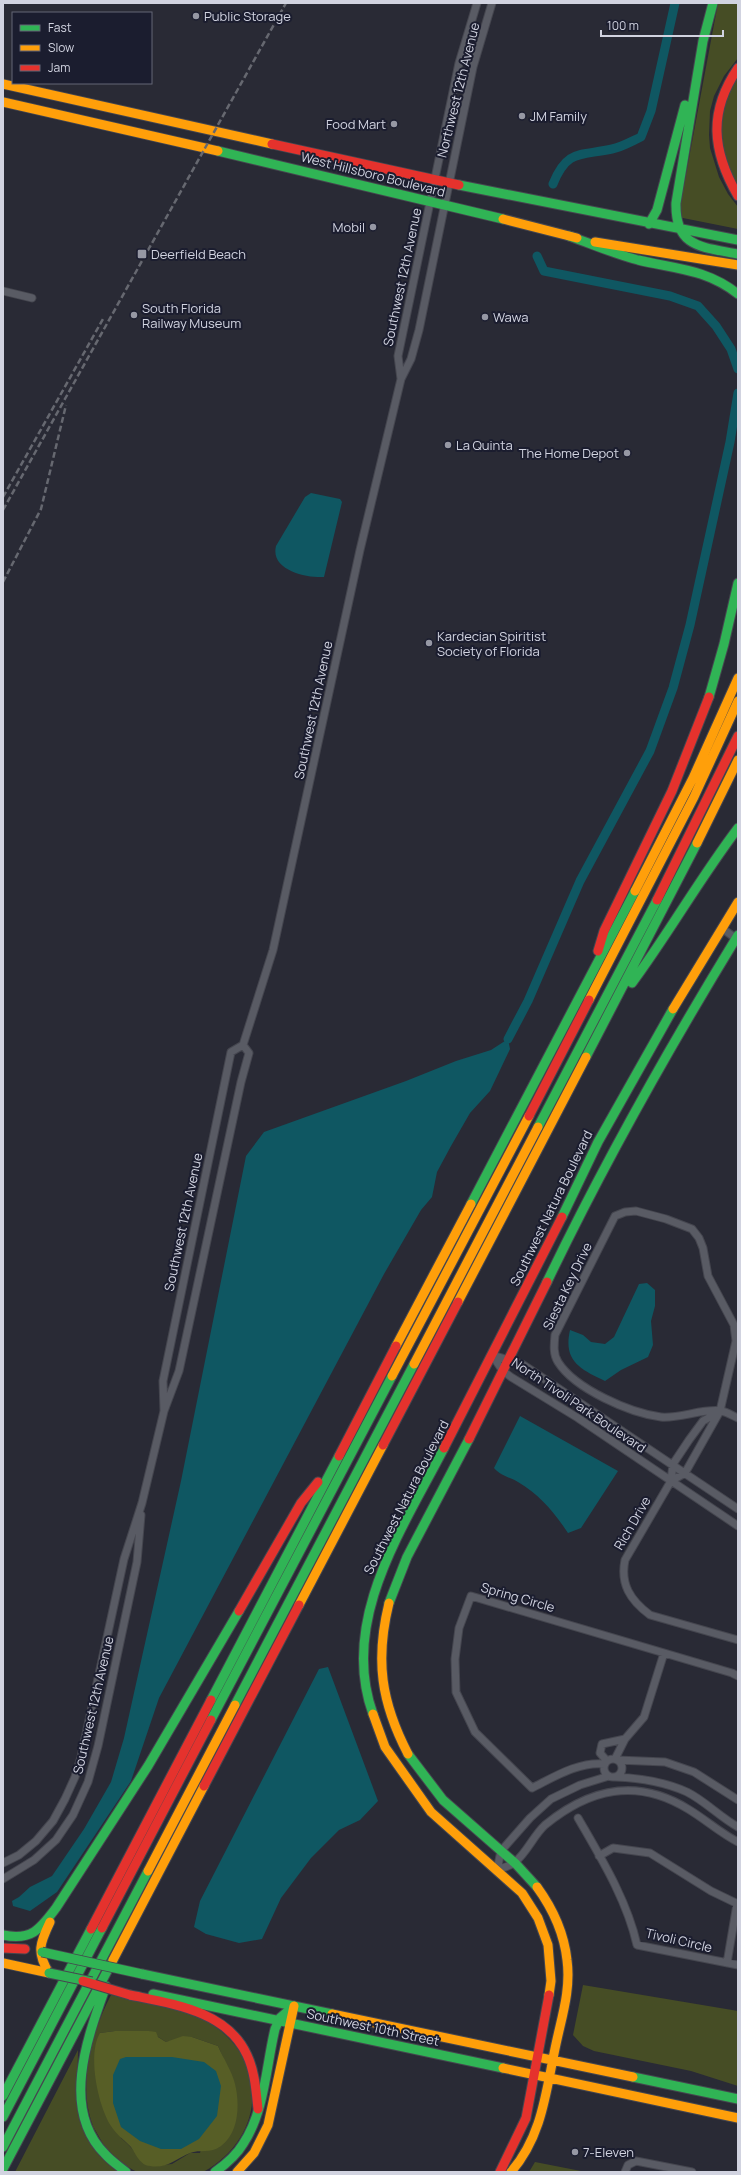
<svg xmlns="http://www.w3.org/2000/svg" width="741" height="2175" font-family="Manrope,sans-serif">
  <rect width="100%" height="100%" fill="#292a35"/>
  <!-- green -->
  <path fill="#464d25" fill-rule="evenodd" d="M718,3H738V58L724,76L714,96L710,111L709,135L710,148L719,177L728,194L738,207V229L678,217Z
    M738,74V190L723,153L721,111Z
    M583,1985L738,2011V2086L691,2071L594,2051L583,2046L573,2035Z
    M111,1995C143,2002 183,2006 211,2024C271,2062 264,2139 203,2172C188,2172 151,2175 138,2172C131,2170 124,2164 118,2159C68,2121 86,2042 111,1995ZM115,2031H149L166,2042L192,2037L218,2046L225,2062L200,2153H190L172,2164L150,2166C139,2158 132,2147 121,2138L100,2033Z
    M78,2050L77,2098L119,2172H15Z
    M535,2162L586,2172H529Z"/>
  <!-- forest -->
  <path fill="#575e26" d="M115,2031H149L156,2032L158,2037L166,2042L183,2036L192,2037L218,2046C223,2058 232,2071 235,2084C240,2104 239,2133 221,2146C210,2154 200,2149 190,2153C176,2159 166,2169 150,2166C139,2165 136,2153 130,2146C123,2139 116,2134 111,2126C98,2106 87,2054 100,2033Z"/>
  <!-- water -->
  <path fill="#0f5762" d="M311,493L340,499L342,502L324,577C306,578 270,570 276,546L305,497Z
    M508,1039L510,1049L490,1091L470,1113L451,1146L437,1172L432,1197L421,1210L384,1274L159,1698L131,1781L57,1892L30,1911L13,1906L12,1901L19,1897L30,1887L52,1876L84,1829L111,1782L124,1738L181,1481L246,1156L264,1132L406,1081L456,1061L491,1050Z
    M647,1283L655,1290V1306L651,1321L653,1345L648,1357L621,1370L605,1381C580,1369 563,1361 570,1330L583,1335L591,1342L605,1344L614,1337L639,1284Z
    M520,1416L618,1471L581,1528L568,1533C554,1512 540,1495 518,1482C509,1477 501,1476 494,1468Z
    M328,1667L378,1801L360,1820L339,1830L311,1858L281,1898L262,1939L239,1943L206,1934L194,1927L200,1901L319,1669Z
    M126,2057H172L204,2062L216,2071L221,2086L217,2116L199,2139L181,2149H161L140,2141L121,2127L113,2103V2075L120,2059Z"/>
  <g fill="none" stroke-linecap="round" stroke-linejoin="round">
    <!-- canal -->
    <path stroke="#0f5762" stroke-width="9" d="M553,184C567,149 580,156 612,149C622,147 632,141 641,137L651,111L675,3
      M537,256L544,271L670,296L698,306L716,326L731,349L738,369
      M508,1039L528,1001L580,881L650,751L673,688L690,625L730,442L738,393"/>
    <!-- street casing -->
    <g stroke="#45464f" stroke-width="9">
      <path id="street" d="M3,291L32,298
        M401,379L398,356L459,63L477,3
        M723,929L738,940
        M492,1355L503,1371L511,1377L578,1418L738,1526
        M492,1355L522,1364L738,1509
        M164,1411L163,1381L231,1052L243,1045L273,950L360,550L401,379L411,359L419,330L473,67L492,3
        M738,1418C733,1416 727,1412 721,1411C705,1408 678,1419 661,1417C630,1413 575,1389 558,1362C553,1354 554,1345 555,1335L615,1216L625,1212L636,1211L666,1219L692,1229L699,1238L703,1248L708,1276L734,1325L736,1341L720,1411L685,1473L671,1481L625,1560C620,1584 630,1600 650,1615L738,1640
        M671,1481L673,1464L689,1440L703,1421L719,1412
        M604 1768a9 9 0 1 1 18 0a9 9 0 1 1-18 0Z
        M615,1759L625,1739L644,1717L664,1653
        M617,1760L665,1762L694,1772L738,1800
        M607,1761L600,1753L602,1744L625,1739
        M605,1764C579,1761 554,1777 532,1788L475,1732L456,1692L455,1659L459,1628L471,1596L732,1673L738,1676
        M615,1777C640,1778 665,1782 687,1792C705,1801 720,1817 738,1827
        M578,1818C601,1858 627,1900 637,1945L738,1965
        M599,1856L613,1848L650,1853L711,1891L738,1904
        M3,1863L19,1855L36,1841L53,1821L65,1799L75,1777L81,1757L124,1559L142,1503L164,1411L179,1371L241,1082L249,1053L243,1045
        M497,1870C502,1868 510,1866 514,1863C527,1853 533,1836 545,1825C589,1789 636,1777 688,1809C705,1819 720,1833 738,1842
        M497,1870L501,1851L530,1818L551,1799L580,1785L609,1776
        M3,1879L34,1860L56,1840L73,1815L88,1782L98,1746L137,1562L141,1515
        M727,1963L737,1904
        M625,2172L628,2165L636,2161L692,2172"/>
    </g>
    <!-- fast casing -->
    <g stroke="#45464f" stroke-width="11">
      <path id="fast" d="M713,3L703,41L676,203C675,248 702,247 738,254
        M218,151L503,219
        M459,185L738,240
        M649,224L657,210L685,105
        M569,236C592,244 615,254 638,260C676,269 706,269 738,294
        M709,697L724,644L738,583
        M632,983C669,933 700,878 738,828
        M586,1057L697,843
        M538,1127L657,900
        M471,1204L635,891
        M562,1217L598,1142L673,1009
        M547,1282C604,1163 669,1048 738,935
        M389,1603L407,1557L469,1439
        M211,1700L339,1456
        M235,1705L414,1364
        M373,1714C339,1620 403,1528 444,1448
        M211,1720L392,1376
        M408,1754L443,1800L516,1864L537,1887
        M3,1935C32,1941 40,1929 56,1908L148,1766L239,1611
        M142,1974L332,2014
        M106,1986C88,2036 60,2109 105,2154C111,2161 119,2166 126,2172
        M153,1994L503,2068
        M633,2077L738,2099
        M3,2096L91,1929
        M3,2117L102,1928
        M3,2147L148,1871
        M3,2169L113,1960
        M215,2172C226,2164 236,2156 243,2144C265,2111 266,2066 275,2029L280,2018L294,2006"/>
    </g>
    <!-- slow casing -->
    <g stroke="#45464f" stroke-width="11">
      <path id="slow" d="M3,84L272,144
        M3,102L218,151
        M503,219L577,238
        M595,242L738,265
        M697,843L738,760
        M635,891L693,778L738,678
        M589,1000L694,797L738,701
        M673,1009L738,902
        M458,1302L586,1057
        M396,1346L471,1204
        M414,1364L538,1127
        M392,1376L529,1116
        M389,1603C375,1660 381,1702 408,1754
        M299,1605L383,1445
        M373,1714L385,1747L431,1812L522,1893L538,1918L548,1945L551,1981L549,1995
        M148,1871L235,1705
        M113,1960L204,1786
        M3,1963L49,1973
        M49,1973C36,1952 40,1943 50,1922
        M332,2014L633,2077
        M503,2068L738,2118
        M237,2172L254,2153L268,2125L294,2006
        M511,2172C543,2135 546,2090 556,2044C562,2016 571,1989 567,1960C564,1933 553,1909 537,1887"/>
    </g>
    <!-- jam casing -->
    <g stroke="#45464f" stroke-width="11">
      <path id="jam" d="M738,68C708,112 712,151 738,196
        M272,144L459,185
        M657,900L738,736
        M598,951L604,931L672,791L709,697
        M529,1116L589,1000
        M469,1439L547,1282
        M383,1445L458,1302
        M444,1448L562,1217
        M339,1456L396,1346
        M239,1611L301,1503L318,1482
        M204,1786L299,1605
        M102,1928L211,1720
        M91,1929L211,1700
        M3,1948L25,1949
        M130,1995C173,2004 227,2011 247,2055C255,2072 256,2091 258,2109
        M500,2172L526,2118L549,1995"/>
    </g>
    <!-- street -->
    <use href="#street" stroke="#595b64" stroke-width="7"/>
    <!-- fast -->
    <use href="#fast" stroke="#30b455" stroke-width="9"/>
    <!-- slow -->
    <use href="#slow" stroke="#ff9f0a" stroke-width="9"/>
    <!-- jam -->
    <use href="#jam" stroke="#e5322d" stroke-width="9"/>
    <!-- rail -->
    <path stroke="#666870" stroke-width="2.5" stroke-dasharray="6 3" stroke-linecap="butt" d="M3,497L103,319
      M3,510L286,3
      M3,582L41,509L66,405"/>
    <!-- fast-bridge casing -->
    <g stroke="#45464f" stroke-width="11" stroke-linecap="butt">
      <path id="fast-bridge" d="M42,1952L142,1974
        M49,1973L92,1982"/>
    </g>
    <!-- jam-bridge casing -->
    <g stroke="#45464f" stroke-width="11" stroke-linecap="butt">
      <path id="jam-bridge" d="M83,1981L130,1995"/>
    </g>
    <!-- fast-bridge -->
    <use href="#fast-bridge" stroke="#30b455" stroke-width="9"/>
    <!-- jam-bridge -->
    <use href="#jam-bridge" stroke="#e5322d" stroke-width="9"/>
  </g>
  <!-- markers -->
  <g fill="#9698a4" stroke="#1b1d2f" stroke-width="1.5">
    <circle cx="196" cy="16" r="4"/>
    <circle cx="522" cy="116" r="4"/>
    <circle cx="394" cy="124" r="4"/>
    <circle cx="373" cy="227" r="4"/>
    <rect x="137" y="249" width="10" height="10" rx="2"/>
    <circle cx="134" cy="315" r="4"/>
    <circle cx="485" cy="317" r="4"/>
    <circle cx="448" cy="445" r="4"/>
    <circle cx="627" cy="453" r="4"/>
    <circle cx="429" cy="643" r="4"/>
    <circle cx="575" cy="2152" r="4"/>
  </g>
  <g text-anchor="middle" stroke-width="4" stroke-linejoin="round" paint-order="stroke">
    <!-- poi labels -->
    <g font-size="13" fill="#d1d3e0" stroke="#1b1d2f" text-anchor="start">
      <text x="204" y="21">Public Storage</text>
      <text x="530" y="121">JM Family</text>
      <text x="386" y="129" text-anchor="end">Food Mart</text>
      <text x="365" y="232" text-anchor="end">Mobil</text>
      <text x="151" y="259">Deerfield Beach</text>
      <text x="142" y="313">South Florida<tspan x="142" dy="15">Railway Museum</tspan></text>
      <text x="493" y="322">Wawa</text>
      <text x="456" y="450">La Quinta</text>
      <text x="619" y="458" text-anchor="end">The Home Depot</text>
      <text x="437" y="641">Kardecian Spiritist<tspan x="437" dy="15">Society of Florida</tspan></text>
      <text x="583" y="2157">7-Eleven</text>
    </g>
    <!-- street labels -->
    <g font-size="13" fill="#d1d3e0" stroke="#1b1d2f">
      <text transform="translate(458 90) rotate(-76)" y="5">Northwest 12th Avenue</text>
      <text transform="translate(373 174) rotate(14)" y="5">West Hillsboro Boulevard</text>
      <text transform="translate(402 277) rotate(-78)" y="5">Southwest 12th Avenue</text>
      <text transform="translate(313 710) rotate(-78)" y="5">Southwest 12th Avenue</text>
      <text transform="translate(551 1208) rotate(-64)" y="5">Southwest Natura Boulevard</text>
      <text transform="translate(183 1222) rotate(-78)" y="5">Southwest 12th Avenue</text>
      <text transform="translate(567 1286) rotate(-64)" y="5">Siesta Key Drive</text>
      <text transform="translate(579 1405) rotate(34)" y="5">North Tivoli Park Boulevard</text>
      <text transform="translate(406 1497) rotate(-63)" y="5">Southwest Natura Boulevard</text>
      <text transform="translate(632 1523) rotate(-60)" y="5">Rich Drive</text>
      <text transform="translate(518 1597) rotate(16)" y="5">Spring Circle</text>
      <text transform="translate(93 1705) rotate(-77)" y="5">Southwest 12th Avenue</text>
      <text transform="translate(679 1940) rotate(13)" y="5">Tivoli Circle</text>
      <text transform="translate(373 2027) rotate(12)" y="5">Southwest 10th Street</text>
    </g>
  </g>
  <!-- border -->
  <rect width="741" height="2175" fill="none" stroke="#d1d3e0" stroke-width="8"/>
  <!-- legend -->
  <rect x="12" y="12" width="140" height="72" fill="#1b1d2f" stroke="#646676"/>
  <rect x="20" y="25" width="20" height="6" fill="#30b455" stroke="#646676"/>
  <text x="48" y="32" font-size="12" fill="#d1d3e0">Fast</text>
  <rect x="20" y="45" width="20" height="6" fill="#ff9f0a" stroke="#646676"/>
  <text x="48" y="52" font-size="12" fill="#d1d3e0">Slow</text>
  <rect x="20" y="65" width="20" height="6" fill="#e5322d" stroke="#646676"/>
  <text x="48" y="72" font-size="12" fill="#d1d3e0">Jam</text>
  <!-- scale -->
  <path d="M601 30v6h122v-6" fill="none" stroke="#d1d3e0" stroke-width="2"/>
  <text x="607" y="30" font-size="12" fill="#d1d3e0" stroke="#1b1d2f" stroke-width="3" paint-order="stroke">100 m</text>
</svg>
